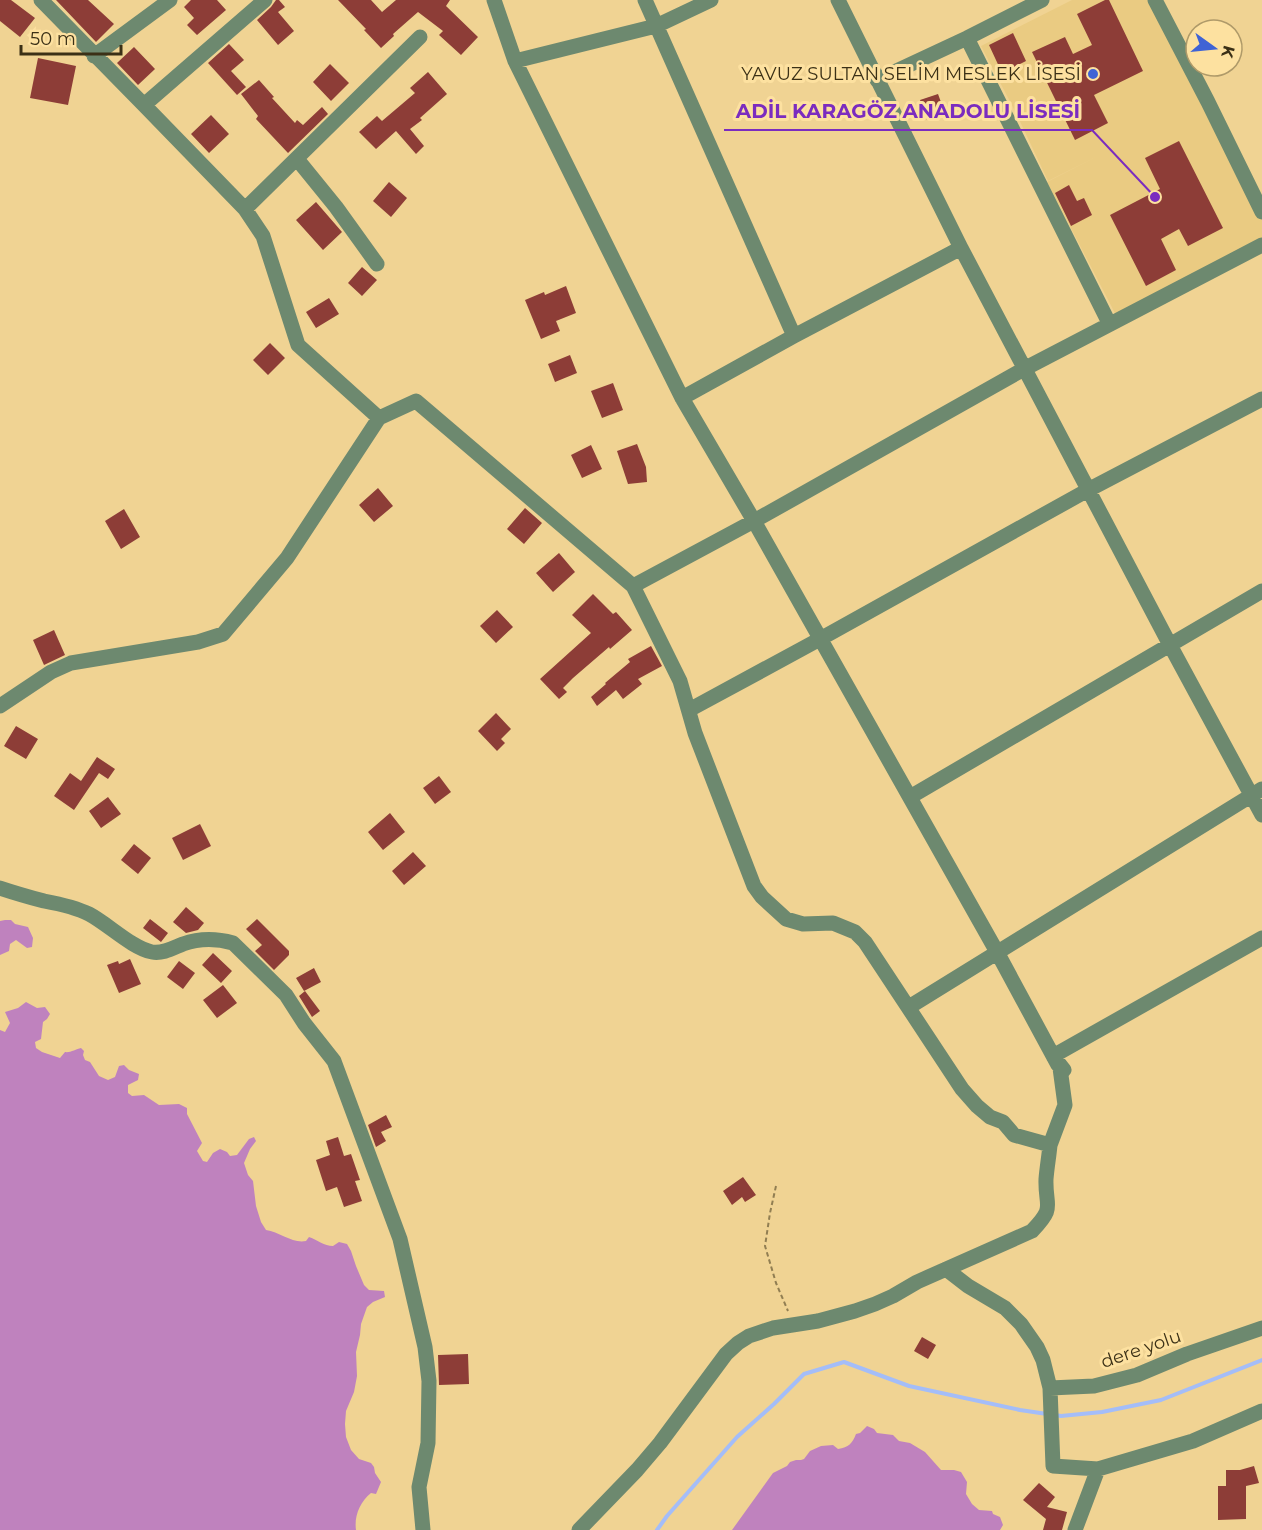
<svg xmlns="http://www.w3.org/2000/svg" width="1262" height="1530" font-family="Montserrat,sans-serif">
  <rect width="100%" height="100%" fill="#f0d393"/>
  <!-- built -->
  <path fill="#eacb82" d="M1072,0H1154L1262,212V243L1117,317L1047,182L1098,156L1048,181L1016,113L981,46Z"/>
  <!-- forest -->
  <path fill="#bf82be" d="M5,920H11L15,924L28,927L33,938L32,947L27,948L16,940L10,944L9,951L0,955V921Z
    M26,1002L37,1008L45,1007L50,1014L47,1019L43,1022L41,1039L35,1042L36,1048L42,1052L60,1058L65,1052C70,1053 76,1049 81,1048L84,1051L83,1055L85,1060L90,1062L99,1076L108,1080L115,1077L119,1066L124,1065L129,1070L139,1074L138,1080L128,1085V1093L132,1096L144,1095L159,1105L179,1104L187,1108V1114L202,1143L197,1151L203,1161L207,1162L213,1153L220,1149L227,1152L230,1156L237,1155L249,1139L254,1137L256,1141L250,1149L244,1163L248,1175L253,1181L256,1206L261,1222L266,1230C280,1232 293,1244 306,1241L309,1237C318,1240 324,1246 333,1246L339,1242L347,1244L351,1251L356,1266L364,1285L369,1290L384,1291L385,1297L373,1302L367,1307L361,1324L360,1335L356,1352L357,1376L354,1392L346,1411L345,1424L346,1437L351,1450L359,1459L371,1463L374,1467L375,1473L381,1482L376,1494L371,1493C360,1502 354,1516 356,1530H0V1030L5,1032L10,1023L5,1012L18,1008Z
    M867,1426L874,1429L877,1433L893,1435L899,1441L910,1443L925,1452L941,1470H954L961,1472L967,1482L966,1494L972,1504L979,1510L992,1511L993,1514L1000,1517L1003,1525L1000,1530H732L773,1473L787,1466L790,1462L796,1460H801L804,1459L810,1451L821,1446L833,1445L838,1449C849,1447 852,1444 856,1434L860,1433Z"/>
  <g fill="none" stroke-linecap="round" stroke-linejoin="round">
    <!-- stream -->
    <path stroke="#a4bdf8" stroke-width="4" d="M1055,1415L1061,1416L1102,1412L1161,1400L1262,1360
      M657,1530L667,1516L737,1437L774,1404L804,1374L844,1362L909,1386L1020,1410L1047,1414"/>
  </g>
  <!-- building -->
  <path fill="#8d3d37" d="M0,0H11L35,18L20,37L0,21Z
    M56,0H88L114,24L96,42Z
    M191,0H217L226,10L197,35L187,25L194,18L184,7Z
    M276,0H279L285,7L278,12L294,31L278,45L257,20L271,7Z
    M338,0H371L382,12L396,0H450L446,6L478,37L461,55L439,35L443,31L418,12L393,34L394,36L381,48L364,30L366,29Z
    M1105,0H1109L1143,71L1094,95L1108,123L1075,140L1032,52L1065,37L1073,54L1092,45L1077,14Z
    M1013,33L1026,61L1002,73L989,45Z
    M229,44L244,60L231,71L246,87L237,95L208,63Z
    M134,47L155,69L138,85L117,63Z
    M38,58L76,66L68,105L30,98Z
    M330,64L349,83L331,101L313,82Z
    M428,72L447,94L420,118L422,120L410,129L424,146L416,154L396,131L376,149L359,132L377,116L382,121L415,93L410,88Z
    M259,80L274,97L272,98L295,123L297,120L303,125L322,107L328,114L288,153L256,119L258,116L241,94Z
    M938,94L945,113L927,120L920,100Z
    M211,115L229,134L209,153L191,134Z
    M1179,141L1223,228L1188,246L1179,229L1161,239L1176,270L1146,286L1110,215L1160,189L1145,158Z
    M389,182L407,198L391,217L373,201Z
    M1069,185L1077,201L1084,198L1092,215L1071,226L1055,193Z
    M316,202L342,232L323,250L296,220Z
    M362,267L377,280L362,296L348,283Z
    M566,286L576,313L556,321L560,331L541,339L525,300L544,292L545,295Z
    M329,298L339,314L316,328L306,312Z
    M270,343L285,358L268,375L253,360Z
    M570,355L577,373L555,382L548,364Z
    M613,383L623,410L602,418L591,391Z
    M637,444L646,467L647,482L628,484L617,451Z
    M591,445L602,469L582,478L571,455Z
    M378,488L393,506L374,522L359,505Z
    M525,508L542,523L524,544L507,529Z
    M124,509L140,537L121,549L105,521Z
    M559,553L575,572L553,592L536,573Z
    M593,594L613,614L616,612L632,630L610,649L609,647L573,678L563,688L567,692L559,699L540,679L591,633L572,615Z
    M497,610L513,627L496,643L480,626Z
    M54,630L65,655L44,665L33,640Z
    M651,646L662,666L638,679L642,684L623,699L616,690L597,706L591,697L606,684L605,683L630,662L628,659Z
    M496,713L511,729L501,739L505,743L497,751L478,731Z
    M16,726L38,739L26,759L4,746Z
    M97,757L115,769L108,779L99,773L74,810L54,796L70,773L81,781Z
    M439,776L451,792L435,804L423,788Z
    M108,797L121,814L101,828L89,811Z
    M390,813L405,832L383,850L368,832Z
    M200,824L211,846L183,860L172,838Z
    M134,844L151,858L138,874L121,860Z
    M413,852L426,866L404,885L392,871Z
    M186,907L204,923L198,930L186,933L173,922Z
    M150,919L168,933L161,942L143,928Z
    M257,919L289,951V955L274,970L255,951L262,945L246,929Z
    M213,953L232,971L221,983L202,965Z
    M130,959L141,984L119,993L107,965L118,961L119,964Z
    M179,961L195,973L183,989L167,977Z
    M314,968L321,982L304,991L296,978Z
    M223,985L237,1003L217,1018L203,1000Z
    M305,991L320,1011L312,1017L299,996Z
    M386,1115L392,1127L381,1132L386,1141L376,1147L368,1125Z
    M338,1137L344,1156L351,1154L360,1180L355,1181L362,1201L344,1207L337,1187L326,1191L316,1160L330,1155L326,1141Z
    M743,1177L756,1195L745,1202L742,1197L732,1205L723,1191Z
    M922,1337L936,1345L928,1359L914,1351Z
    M468,1354L469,1384L439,1385L438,1355Z
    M1254,1466L1259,1483L1246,1486V1519L1218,1520V1486H1226V1470H1240Z
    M1039,1483L1055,1497L1047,1507L1067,1512L1062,1530H1043L1046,1519L1023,1500Z"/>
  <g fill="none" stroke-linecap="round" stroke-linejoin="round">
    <!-- path -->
    <path stroke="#917e52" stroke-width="2" stroke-dasharray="4.5 3" stroke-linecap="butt" d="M776,1186L770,1213L765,1246L776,1283L788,1311"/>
    <!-- minor -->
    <path stroke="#6d896f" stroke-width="15" d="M41,0L144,105L245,209L263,236L298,345L379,418
      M494,0L515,61L682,398L754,521L997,952L1058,1065
      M645,0L794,336
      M1155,0L1208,102L1262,212
      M967,38L1109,323
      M94,56L170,0
      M515,61L656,26L711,0
      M877,80L967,38L1042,0
      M144,105L265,0
      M297,159L336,207L377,264
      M245,209L420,37
      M961,248L1170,645L1262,815
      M682,398L794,336L961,248L838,0
      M633,586L754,521L1024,369L1262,245
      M0,706L51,672L71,663L198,642L223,634L287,558L379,418L416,401L633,586L680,681L695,733L754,886L762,897L786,919L803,924L833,923L855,932L865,942L962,1089L977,1106L990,1117L1003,1122L1014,1135L1050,1145L1065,1105L1060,1068L1064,1070L1053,1056L1262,938
      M689,710L820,639L1088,490L1262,399
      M910,797L1262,591
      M0,888C15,893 29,897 44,901C60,904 75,907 89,914C108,924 132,948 152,952C163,954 173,948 183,944C200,938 215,938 233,943L286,995L304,1023L334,1061L400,1239L425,1347L429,1381L428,1443L419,1487L423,1530
      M909,1007L1262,789
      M946,1269L968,1286L1005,1308L1021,1324L1037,1347L1043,1360L1050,1388L1094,1386L1137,1375L1187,1354L1262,1328
      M1050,1388L1053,1466L1098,1469L1193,1441L1262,1411
      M579,1530L637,1470L660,1443L726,1354L738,1343L749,1336L773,1328L818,1321L855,1311L875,1304L893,1296L917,1282L1032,1231C1056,1206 1045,1208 1046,1179C1047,1167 1049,1156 1050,1145
      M1075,1530L1098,1469"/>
  </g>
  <!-- markers -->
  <circle fill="#3f63d5" stroke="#fde1a0" stroke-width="2" cx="1093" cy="74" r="6"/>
  <g text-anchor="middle" stroke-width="6" stroke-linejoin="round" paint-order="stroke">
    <!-- poi labels -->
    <g font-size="18" fill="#3b3016" stroke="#fde1a0" text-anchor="end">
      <text x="1081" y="80">YAVUZ SULTAN SELİM MESLEK LİSESİ</text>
    </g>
    <!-- street labels -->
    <g font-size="18" fill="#3b3016" stroke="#fde1a0">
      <text transform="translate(1141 1349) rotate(-19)" y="6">dere yolu</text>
    </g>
  </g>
  <!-- callouts -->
  <path fill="none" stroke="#7b2cbf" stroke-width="2" d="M1155 197L1092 130H724"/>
  <circle fill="#7b2cbf" stroke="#fde1a0" stroke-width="2" cx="1155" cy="197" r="6"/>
  <g font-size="20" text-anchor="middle" font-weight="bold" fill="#7b2cbf" stroke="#fde1a0" stroke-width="6" stroke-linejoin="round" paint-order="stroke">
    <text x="908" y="118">ADİL KARAGÖZ ANADOLU LİSESİ</text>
  </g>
  <!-- north arrow -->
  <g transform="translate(1214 48) rotate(105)"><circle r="28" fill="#fde1a0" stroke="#af9a69" stroke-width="1.5"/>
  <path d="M0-4.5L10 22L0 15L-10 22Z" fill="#3f63d5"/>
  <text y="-9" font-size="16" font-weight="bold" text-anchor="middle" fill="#3b3016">K</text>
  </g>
  <!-- scale -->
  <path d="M21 45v9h100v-9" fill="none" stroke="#3b3016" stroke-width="3"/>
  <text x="30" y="45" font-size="18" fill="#3b3016" stroke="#fde1a0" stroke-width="4.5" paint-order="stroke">50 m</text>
</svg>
